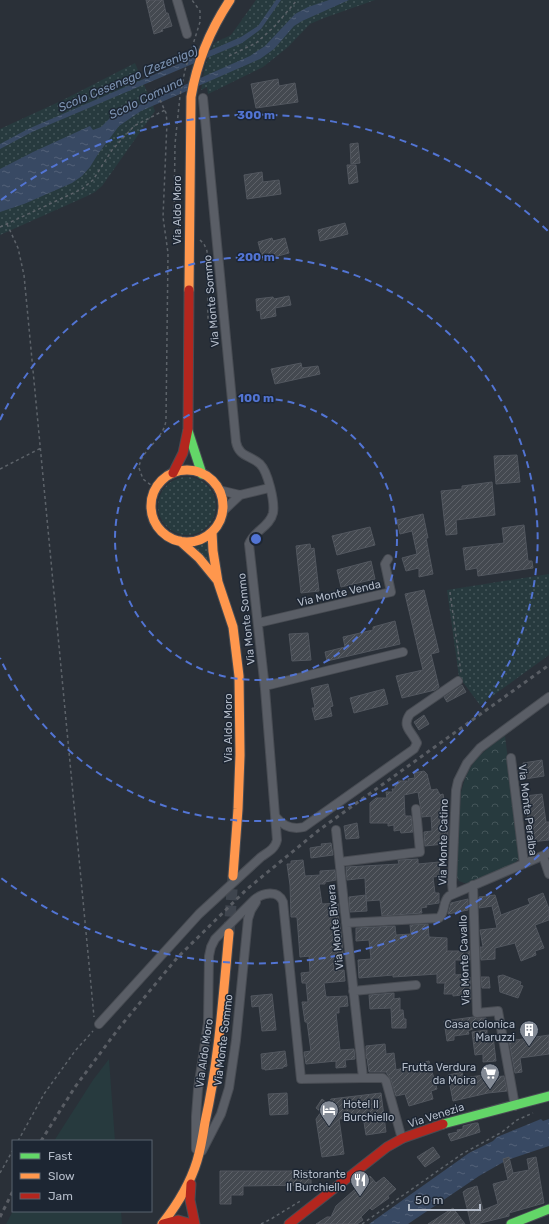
<svg xmlns="http://www.w3.org/2000/svg" width="549" height="1224" font-family="Rubik,sans-serif">
  <defs>
    <pattern id="grass-dots" width="8" height="8" patternUnits="userSpaceOnUse"><rect width="8" height="8" fill="#273a3e"/><path d="M2 2h.1M6 6h.1" fill="none" stroke="#445559" stroke-width="1.8" stroke-linecap="round"/></pattern>
    <pattern id="forest-crowns" width="20" height="18" patternUnits="userSpaceOnUse"><rect width="20" height="18" fill="#273a3e"/><path d="M2 6a3 3 0 1 1 6 0M12 15a3 3 0 1 1 6 0" fill="none" stroke="#445559"/></pattern>
    <pattern id="water-ripples" width="26" height="14" patternUnits="userSpaceOnUse"><rect width="26" height="14" fill="#384963"/><path d="M2 4q2-2 4 0t4 0M15 11q2-2 4 0t4 0" fill="none" stroke="#526178"/></pattern>
    <pattern id="building-hatch" width="6" height="6" patternUnits="userSpaceOnUse"><rect width="6" height="6" fill="#444950"/><path d="M-1 1l2-2M0 6l6-6M5 7l2-2" fill="none" stroke="#5d6168"/></pattern>
  </defs>
  <rect width="100%" height="100%" fill="#2a3038"/>
  <!-- grass -->
  <path fill="url(#grass-dots)" d="M256,0H375L324,18L310,24L288,47L263,67L208,94L207,87L201,90L205,66L214,43L231,35Z
    M135,63L155,111L102,186L95,192L85,197L0,235V129L63,100Z
    M158 506a29 29 0 1 1 58 0a29 29 0 1 1-58 0Z
    M207,542L212,566L195,547Z
    M549,574V655L480,705L459,677L447,590Z"/>
  <!-- forest -->
  <path fill="url(#forest-crowns)" d="M505,736L520,857L515,863L469,883H464L459,881L456,875L461,793C467,764 481,752 505,736Z"/>
  <!-- garden -->
  <path fill="#273a3e" d="M109,1059L115,1141H54L93,1080Z
    M13,1211H121L122,1224H6Z"/>
  <!-- water -->
  <path fill="url(#water-ripples)" d="M276,0H281L261,29L242,43L32,132L0,149V144L28,129L241,37L258,26Z
    M329,0H349L302,21L294,26L274,49L260,59L141,111L119,126L98,154L90,167L82,176L72,183L24,204L0,212V169L33,152L90,126L93,130L101,127L110,118L250,56L265,46L295,14L308,7Z
    M541,1119L543,1121L549,1119V1146L507,1160L479,1176L408,1224H369L469,1153L493,1141L497,1137Z"/>
  <!-- building -->
  <path fill="url(#building-hatch)" stroke="#52575f" d="M146,0H163L166,13H168L172,26L162,29L163,31L154,34Z
    M278,79L279,86L295,83L298,102L256,108L251,84Z
    M358,143L360,163L351,164L350,144Z
    M347,165H356L358,182L349,184Z
    M262,172L263,182L279,180L281,194L247,199L244,175Z
    M345,223L348,234L320,241L318,230Z
    M272,238L273,241L285,238L289,253L263,260L258,242Z
    M289,296L291,305L275,308L276,316L261,319L260,310L257,311L256,299L273,297L274,299Z
    M301,363L302,368L318,366L320,374L275,384L271,369Z
    M517,455L520,482L496,484L494,456Z
    M492,482L495,515L456,520L457,534L446,535L441,491L462,489V486Z
    M423,514L428,538H426L433,574L419,577V568L406,571L402,558L417,554L412,531L400,534L397,520Z
    M524,525L528,561H532L533,568L478,576L477,568L466,570L463,548L504,543L502,528Z
    M370,527L375,545L337,555L332,536Z
    M310,544L311,549L314,548L319,591L301,593L296,546Z
    M371,561L375,579L341,587L337,570Z
    M424,590L439,652L431,654L439,687L435,690L402,698L396,676L423,670L405,594Z
    M395,621L400,644L327,661L325,652L345,647L343,637L373,630V627Z
    M308,633L311,660L292,661L289,634Z
    M328,684L333,706L330,707L332,716L315,720L312,708H315L311,688Z
    M462,685L466,692L447,702L444,697Z
    M384,689L388,704L354,713L350,698Z
    M424,715L429,724L419,730L414,722Z
    M542,760L544,776L525,779L523,763Z
    M424,771L427,774L431,790L437,789L440,795L443,794L448,823V841H444V844L425,846L424,832L432,831L431,816L422,817L418,792L404,795L405,816H411L413,832L401,833L400,830L394,831V825L388,826V823H370V803L376,798H387L386,792H393L392,789H395V784H398V781H409L408,779L415,778L414,773Z
    M542,794L546,822H549V840L531,842L525,796Z
    M357,823L359,838L346,839L344,826Z
    M331,843L333,855L311,858L310,848L322,846L321,844Z
    M418,859V864L439,862L440,876L433,877L435,893H439V903L426,905L427,907L421,908L422,913L382,916L380,900L366,901L365,878L347,880L346,867L399,864L398,860Z
    M303,860L305,876L320,875V871L335,870L336,880L325,882V884H319L322,904L338,903L339,913H338L341,932L343,954L333,955L334,971L344,970L345,981L324,983L326,997L347,996L348,1006L339,1007V1013H336L340,1050L354,1049L355,1059L345,1060L346,1067L336,1068V1061L306,1064L304,1052L311,1051L307,1022H305L302,1002H308L306,983H302L301,973L310,972L309,956L300,957L297,917H291L290,885L287,864H291V861Z
    M543,893L549,909V920L535,925L544,948L535,951L536,955L521,961L515,943L495,948V959L481,960L480,947H483L480,930L497,928L492,906L479,908V897L495,895L501,915L530,904L528,899Z
    M366,895L367,911L350,912L349,897Z
    M468,899V910L448,914L451,903Z
    M428,924L429,937L447,938V951H470V960H455V975L468,974V977H470L471,999L462,1000V995L453,996V994H444L445,983H437V974L393,977V975L359,978L358,960L371,959L369,940L356,941V928L395,926L396,935L411,934L410,925Z
    M503,975L521,982L520,985L523,986L518,998L500,992L498,976Z
    M481,977H489L490,988H482Z
    M394,993V999L400,998V1010H403L404,1019H406V1028H392L391,1008L370,1009L369,995Z
    M272,994L276,1030L262,1031L259,1006L252,1007L251,996Z
    M473,1017L477,1018H486V1023L468,1031L469,1034L454,1036V1040L447,1041L444,1021Z
    M487,1030V1037L493,1036L496,1061L483,1062V1054L475,1055L472,1032Z
    M549,1035V1054L520,1058L522,1072L515,1073L509,1041Z
    M385,1044L386,1054L394,1053L396,1070L429,1061L437,1089L431,1091L433,1099L409,1106L405,1094L396,1096L391,1080L386,1072H369L367,1058H366V1046Z
    M285,1051L287,1066L283,1067V1068L265,1070V1069H262L261,1054Z
    M462,1072L463,1078L484,1075V1078L504,1076L507,1091L488,1093L453,1101L448,1075Z
    M287,1093L288,1114L270,1115L268,1094Z
    M381,1093L386,1132L366,1135L363,1116L339,1119L344,1154L322,1157L316,1119L321,1112L316,1108L322,1099L328,1104L331,1099Z
    M475,1123H478L480,1132L451,1141L448,1134L458,1132L457,1130L463,1129V1126Z
    M433,1147L440,1157L425,1167L417,1157Z
    M509,1157L513,1173L529,1170L527,1159L536,1157L544,1203L509,1213V1216L477,1224H471L463,1192L467,1189L477,1186L483,1210L498,1204L493,1184L508,1180L503,1159Z
    M220,1171H311V1185L243,1186V1195H231V1204H220Z
    M370,1176L376,1183L384,1177L396,1189L388,1196L389,1198L372,1210L370,1208L361,1217L363,1220L357,1224H316L327,1217H331L336,1206Z
    M453,1208L465,1224H428Z"/>
  <g fill="none" stroke-linecap="round" stroke-linejoin="round">
    <!-- secondary-tunnel -->
    <path stroke="#3f454e" stroke-width="11" stroke-dasharray="11 5.5" stroke-linecap="butt" d="M229,933L233,876"/>
    <!-- street casing -->
    <g stroke="#484c53" stroke-width="10">
      <path id="street" d="M177,0L187,34
        M219,490L240,495L269,488
        M222,512L240,495
        M258,623L391,592L385,564L388,559
        M265,686L403,652
        M511,758L524,864
        M276,817C283,826 292,830 304,827L414,749L417,743C412,731 401,727 410,714L458,681
        M336,830L363,1078H383L386,1081L402,1139
        M543,856L549,874
        M340,862L420,852L416,809
        M473,885L477,1013L498,1011L515,1106
        M453,894L452,883L456,790L458,781L467,763L480,748L549,697
        M346,923L439,918C446,912 442,902 449,896L549,853
        M353,991L416,985
        M99,1024L199,914L261,857C268,852 275,849 277,840L265,689L249,544C253,531 270,527 273,513C275,502 268,472 260,464C250,455 239,457 236,442L203,98
        M196,1149V1116L198,1089L208,1023L209,956L211,947L215,939L254,900C262,893 278,889 283,902L301,1079L363,1078
        M202,1151L221,1114L229,1088L236,1040L248,919L251,910L256,902"/>
    </g>
    <!-- fast casing -->
    <g stroke="#484c53" stroke-width="11">
      <path id="fast" d="M188,431L202,474
        M443,1124L549,1096
        M511,1224L549,1209"/>
    </g>
    <!-- slow casing -->
    <g stroke="#484c53" stroke-width="11">
      <path id="slow" d="M189,290L191,97C197,61 210,30 230,0
        M151 506a36 36 0 1 1 72 0a36 36 0 1 1-72 0Z
        M212,532L213,551L218,582L233,627L239,676L240,755L238,809L233,876
        M180,541L199,558L217,580
        M162,1224C177,1205 190,1184 197,1161C201,1148 203,1135 205,1122C219,1060 223,997 229,933"/>
    </g>
    <!-- jam casing -->
    <g stroke="#484c53" stroke-width="11">
      <path id="jam" d="M173,473L183,453L188,429L189,290
        M191,1184L190,1200L195,1224
        M163,1224L178,1220L192,1224
        M289,1224L387,1147L403,1138L443,1124"/>
    </g>
    <!-- path -->
    <path stroke="#5d636a" stroke-width="1.5" stroke-dasharray="3 3" stroke-linecap="butt" d="M229,56L256,43L274,27L297,0
      M155,89L166,113L167,122L163,217L168,253L166,420C164,440 140,450 139,468L143,479L156,489
      M7,224L18,248L24,275L94,1017
      M0,227L82,189L93,180L112,150L134,126L165,110
      M180,230L175,224L174,219L175,144L180,96L185,70L200,22V11L192,0
      M200,240L204,244L207,251L208,318L211,325L217,329
      M0,469L41,448
      M450,592L461,673
      M18,1141L44,1094L75,1051L93,1031
      M0,1173L13,1150
      M261,1224L271,1219L302,1200
      M362,1224L462,1154L502,1132L517,1120L533,1113"/>
    <!-- street -->
    <use href="#street" stroke="#5a5e66" stroke-width="8"/>
    <!-- fast -->
    <use href="#fast" stroke="#63d668" stroke-width="9"/>
    <!-- slow -->
    <use href="#slow" stroke="#ff974d" stroke-width="9"/>
    <!-- jam -->
    <use href="#jam" stroke="#b3261e" stroke-width="9"/>
    <!-- rail -->
    <path stroke="#595d64" stroke-width="3" stroke-dasharray="4 4" stroke-linecap="butt" d="M41,1141L75,1087L119,1028L177,958L247,889L319,830L549,665
      M0,1217L13,1191"/>
  </g>
  <!-- distance rings -->
  <g fill="none" stroke="#5274d3" stroke-width="2" stroke-dasharray="7 5">
    <circle cx="256" cy="539" r="141"/>
    <path d="M0 420A282 282 0 1 1 0 658"/>
    <path d="M548 847A424 424 0 0 1 1 878M1 200A424 424 0 0 1 548 231"/>
  </g>
  <!-- icons -->
  <defs>
    <g id="building-pin" transform="scale(1)"><path d="M0 17L-7.5 6A9.5 9.5 0 1 1 7.5 6Z" fill="#848b96" stroke="#1d2633"/><path d="M-4-6H4V6H1V3H-1V6H-4ZM-2.5-4.3h1.7v1.8h-1.7ZM.8-4.3h1.7v1.8H.8ZM-2.5-1h1.7V.8h-1.7ZM.8-1h1.7V.8H.8Z" fill="#fff"/></g>
    <g id="supermarket-pin" transform="scale(1)"><path d="M0 17L-7.5 6A9.5 9.5 0 1 1 7.5 6Z" fill="#848b96" stroke="#1d2633"/><path d="M-6-5.5h2.5l.6 2H6L4.5 2H-2.5L-4.4-4H-6ZM-1.5 3.2a1.3 1.3 0 1 0 .1 0ZM3 3.2a1.3 1.3 0 1 0 .1 0Z" fill="#fff"/></g>
    <g id="hotel-pin" transform="scale(1)"><path d="M0 17L-7.5 6A9.5 9.5 0 1 1 7.5 6Z" fill="#848b96" stroke="#1d2633"/><path d="M-6-4.5h1.5V1H6V5H4.5V3h-9V5H-6ZM-4 0a1.8 1.8 0 1 1 3.6 0ZM.5 0V-2.5h3Q6-2.5 6 0Z" fill="#fff"/></g>
    <g id="restaurant-pin" transform="scale(1)"><path d="M0 17L-7.5 6A9.5 9.5 0 1 1 7.5 6Z" fill="#848b96" stroke="#1d2633"/><path d="M-5-6h1v4h1v-4h1v4h1v-4h1v5L-1.5 .5V6h-2V.5L-5-1ZM5-6V6H3V1.5H1.5Q1.5-4 5-6Z" fill="#fff"/></g>
  </defs>
  <g fill-rule="evenodd">
    <use href="#building-pin" x="529" y="1030"/>
    <use href="#supermarket-pin" x="490" y="1073"/>
    <use href="#hotel-pin" x="329" y="1110"/>
    <use href="#restaurant-pin" x="360" y="1180"/>
  </g>
  <g text-anchor="middle" stroke-width="3" stroke-linejoin="round" paint-order="stroke">
    <!-- street labels -->
    <g font-size="11" fill="#b4bcc9" stroke="#1d2633">
      <text transform="translate(177 210) rotate(-90)" y="4">Via Aldo Moro</text>
      <text transform="translate(211 301) rotate(-95)" y="4">Via Monte Sommo</text>
      <text transform="translate(339 593) rotate(-13)" y="4">Via Monte Venda</text>
      <text transform="translate(246 619) rotate(-96)" y="4">Via Monte Sommo</text>
      <text transform="translate(228 728) rotate(-90)" y="4">Via Aldo Moro</text>
      <text transform="translate(528 810) rotate(83)" y="4">Via Monte Peralba</text>
      <text transform="translate(443 842) rotate(-89)" y="4">Via Monte Catino</text>
      <text transform="translate(335 927) rotate(-96)" y="4">Via Monte Bivera</text>
      <text transform="translate(464 960) rotate(-92)" y="4">Via Monte Cavallo</text>
      <text transform="translate(223 1040) rotate(-83)" y="4">Via Monte Sommo</text>
      <text transform="translate(204 1053) rotate(-82)" y="4">Via Aldo Moro</text>
      <text transform="translate(436 1115) rotate(-18)" y="4">Via Venezia</text>
    </g>
    <!-- poi labels -->
    <g font-size="11" fill="#b4bcc9" stroke="#1d2633" text-anchor="end">
      <text x="515" y="1028">Casa colonica<tspan x="515" dy="13">Maruzzi</tspan></text>
      <text x="476" y="1071">Frutta Verdura<tspan x="476" dy="13">da Moira</tspan></text>
      <text x="343" y="1108" text-anchor="start">Hotel Il<tspan x="343" dy="13">Burchiello</tspan></text>
      <text x="346" y="1178">Ristorante<tspan x="346" dy="13">Il Burchiello</tspan></text>
    </g>
    <!-- water labels -->
    <g font-size="12" font-style="italic" fill="#7c92b1" stroke="#1d2633">
      <text transform="translate(128 79) rotate(-23)" y="4">Scolo Cesenego (Zezenigo)</text>
      <text transform="translate(146 98) rotate(-26)" y="4">Scolo Comuna</text>
    </g>
  </g>
  <circle cx="256" cy="539" r="6" fill="#5274d3" stroke="#1d2633" stroke-width="2"/>
  <g font-size="12" text-anchor="middle" font-weight="bold" fill="#5274d3" stroke="#1d2633" stroke-width="3" stroke-linejoin="round" paint-order="stroke">
    <text x="256" y="119">300 m</text>
    <text x="256" y="261">200 m</text>
    <text x="256" y="402">100 m</text>
  </g>
  <!-- legend -->
  <rect x="12" y="1140" width="140" height="72" fill="#1d2633" stroke="#59626f"/>
  <rect x="20" y="1153" width="20" height="6" fill="#63d668" stroke="#59626f"/>
  <text x="48" y="1160" font-size="12" fill="#b4bcc9">Fast</text>
  <rect x="20" y="1173" width="20" height="6" fill="#ff974d" stroke="#59626f"/>
  <text x="48" y="1180" font-size="12" fill="#b4bcc9">Slow</text>
  <rect x="20" y="1193" width="20" height="6" fill="#b3261e" stroke="#59626f"/>
  <text x="48" y="1200" font-size="12" fill="#b4bcc9">Jam</text>
  <!-- scale -->
  <path d="M409 1204v6h71v-6" fill="none" stroke="#b4bcc9" stroke-width="2"/>
  <text x="415" y="1204" font-size="12" fill="#b4bcc9" stroke="#1d2633" stroke-width="3" paint-order="stroke">50 m</text>
</svg>
